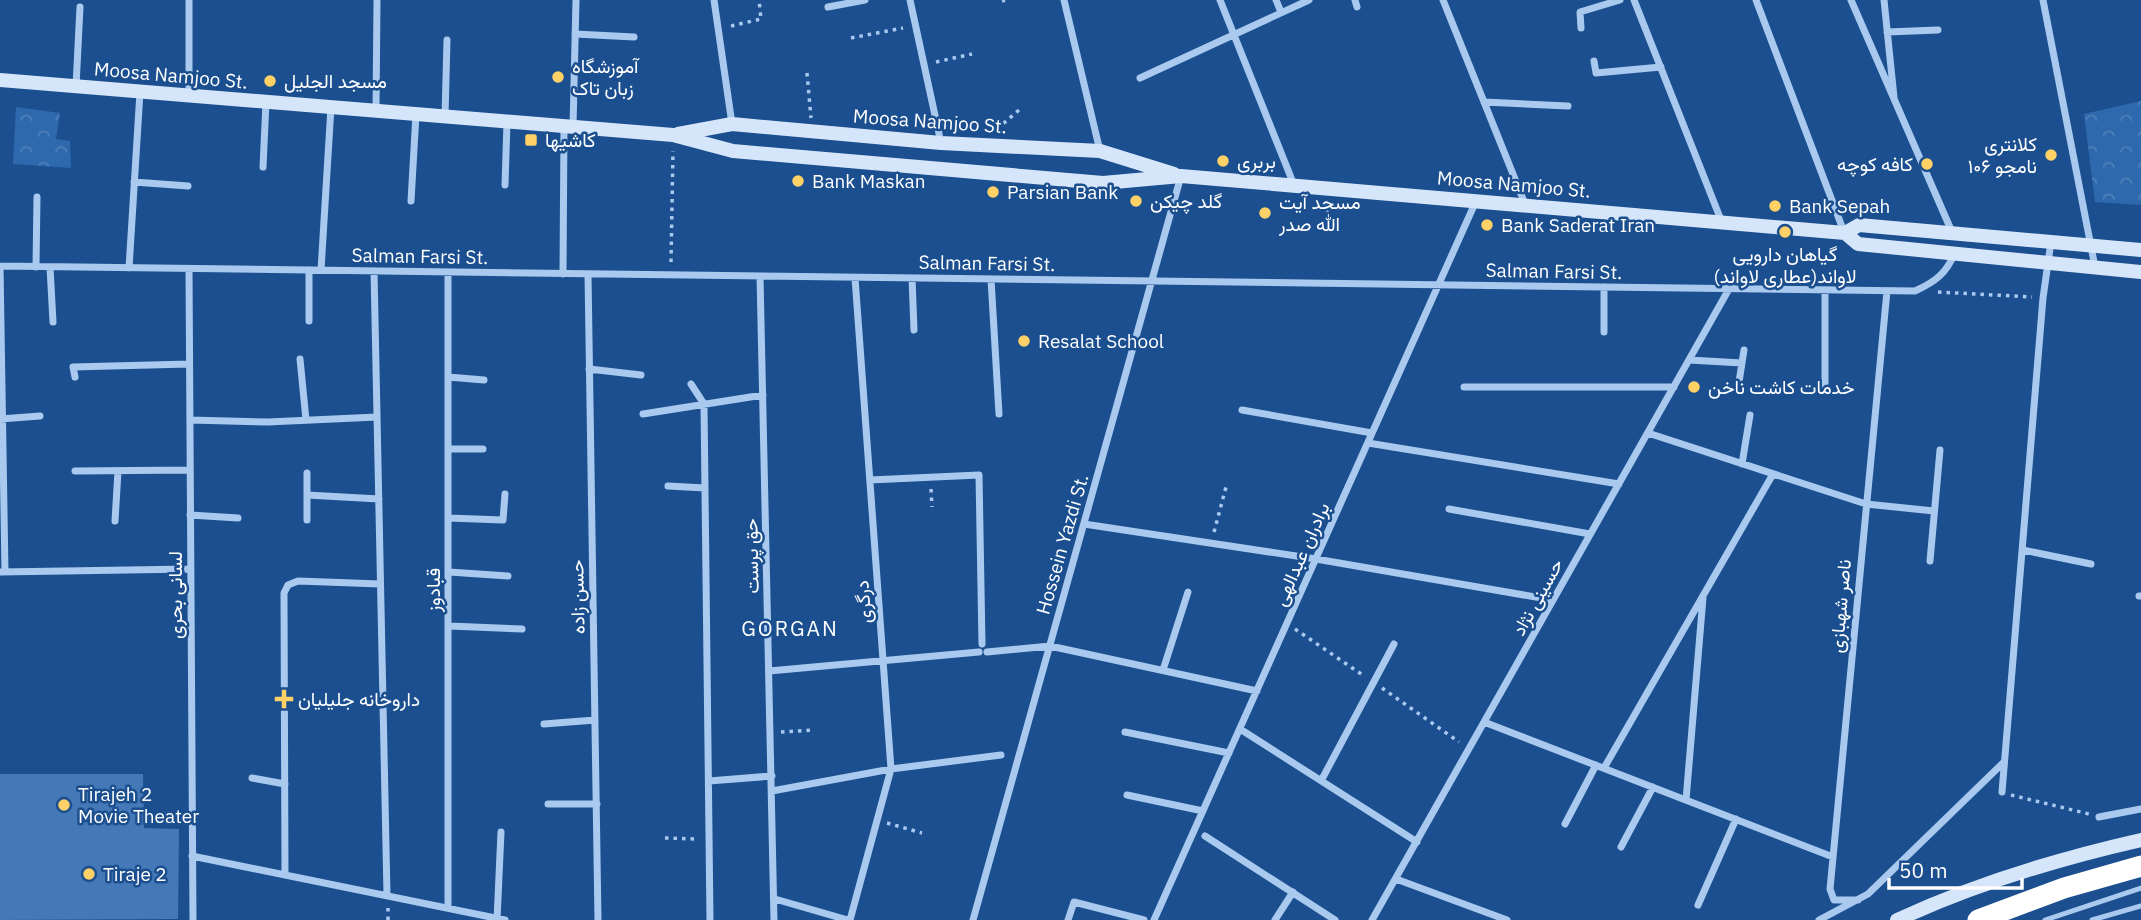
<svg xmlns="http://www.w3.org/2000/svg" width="2141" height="920" font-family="'IBM Plex Sans',Vazirmatn,sans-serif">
  <defs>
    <pattern id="forest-crowns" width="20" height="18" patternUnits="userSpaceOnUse" patternTransform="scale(1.75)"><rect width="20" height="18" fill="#2e69ad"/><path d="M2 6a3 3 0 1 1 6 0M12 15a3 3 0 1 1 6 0" fill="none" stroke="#4d80b9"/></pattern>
  </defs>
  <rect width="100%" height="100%" fill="#1b4f8f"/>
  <!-- forest -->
  <path fill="url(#forest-crowns)" d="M2141,101V205L2095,202L2084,114Z
    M16,107L60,113L56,139L70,141L71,168L13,164Z"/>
  <!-- building -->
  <path fill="#4478b7" d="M0,774H143L144,828L179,829L178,919L0,920Z"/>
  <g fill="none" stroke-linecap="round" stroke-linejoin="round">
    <!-- path -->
    <path stroke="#a9c9ee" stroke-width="3.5" stroke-dasharray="3.5 5" stroke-linecap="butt" d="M1002,1L1005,0
      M731,26L761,19L759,0
      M851,38L903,28
      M936,62L972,54
      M807,73L811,118
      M997,129L1019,110
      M671,262L673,151
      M1938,292L2032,297
      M931,489L932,507
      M1214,532L1226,487
      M1295,629L1364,676
      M1382,688L1459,742
      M781,732L814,730
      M2011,795L2089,814
      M887,823L922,833
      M665,838L697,839
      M388,908V920"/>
    <!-- lane -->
    <path stroke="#a9c9ee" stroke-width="5" d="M2045,920L2141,888
      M2092,920L2141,906"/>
    <!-- street -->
    <path stroke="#a9c9ee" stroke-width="7" d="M714,0L732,124
      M910,0L941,143
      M1064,0L1100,151
      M1220,0L1294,185
      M1276,0L1281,12
      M1355,0L1357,7
      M1443,0L1525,204
      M1634,0L1721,220
      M1756,0L1844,232
      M1851,0L1952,232
      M1884,0L1894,97
      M2043,0L2095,267
      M828,7L865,0
      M1581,28L1580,12L1620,0
      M1887,32L1938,30
      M575,34L634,37
      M1594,61L1596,73L1661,67
      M1140,78L1309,0
      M76,86L80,7
      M189,95V0
      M1484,102L1568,106
      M376,111L377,0
      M445,116L447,40
      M573,127L576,0
      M263,167L266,102
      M134,182L188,186
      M505,185L507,122
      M411,201L416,114
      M0,266L1915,291C1935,282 1947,273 1955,252
      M0,266L5,572
      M36,267L37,197
      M50,267L53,322
      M129,268L140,92
      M189,269L193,920
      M321,270L331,107
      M374,271L387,895
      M448,272V908
      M563,274L564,126
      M588,274L598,920
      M760,276L774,920
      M912,278L914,330
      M991,279L999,414
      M309,321V270
      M1604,332V287
      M300,359L306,420
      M1689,360L1742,363
      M589,369L641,375
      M75,377L73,367L189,364
      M448,377L484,380
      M1739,382L1744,350
      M691,384L704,404L710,920
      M1825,385V290
      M1464,387H1674
      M1242,410L1372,433
      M643,414L763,395
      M0,419L40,416
      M190,420L268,422L377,417
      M1648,433L1866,504L1934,511
      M1368,443L1619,484
      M448,449H483
      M1742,464L1750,415
      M75,471L190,470
      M870,480L979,475L982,644
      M668,486L705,488
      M307,495L379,499
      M1449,509L1590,534
      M190,515L238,518
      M448,518L503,520L505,494
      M307,520V473
      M115,521L118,471
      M1084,524L1316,559L1553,600
      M2023,550L2091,564
      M1930,561L1940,450
      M0,572L191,569
      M449,572L508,576
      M2139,596H2141
      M449,626L522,629
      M987,652L1050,646L1257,691
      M1163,670L1188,592
      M769,671L979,652
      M1484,722L1833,857
      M544,724L595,720
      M1240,729L1417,842
      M1125,732L1229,753
      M1604,768L1773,474
      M252,778L285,784
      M709,781L772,776
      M1321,781L1394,644
      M772,791L891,769L1001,755
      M2002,792L2043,298L2051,242
      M1127,795L1203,811
      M1686,800L1703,598
      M548,804H597
      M2099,817L2141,809
      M1565,824L1596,765
      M1205,836L1335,920
      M1621,847L1653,787
      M192,856L505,920
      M285,875L284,593L288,585L298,581L380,584
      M1396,879L1507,920
      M775,899L848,920
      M1858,900H1834L1830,889L1887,291
      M1698,905L1736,819
      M497,920L501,832
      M850,920L891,769L855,278
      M973,920L1181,176
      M1068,920L1074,902L1144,920
      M1154,920L1476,201
      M1275,920L1293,892
      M1372,920L1729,289
      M1819,920L1868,894L2004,762"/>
    <!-- secondary -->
    <path stroke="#d6e6fa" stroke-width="14" d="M0,80L673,135L733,151L1103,183L1181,176L1845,233L1858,244L2141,272
      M678,134L732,124L941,143L1100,151L1174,174
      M1845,233L1859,225L2141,250
      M1897,920C1975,884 2057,859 2141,840"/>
    <!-- highway -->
    <path stroke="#fff" stroke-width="21" d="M1978,920L2064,888L2141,866"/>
  </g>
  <!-- markers -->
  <g fill="#ffd166" stroke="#1b4f8f" stroke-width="2.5">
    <circle cx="558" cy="77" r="7"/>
    <circle cx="270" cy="81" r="7"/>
    <rect x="524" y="133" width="14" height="14" rx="3.5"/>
    <circle cx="2051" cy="155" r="7"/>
    <circle cx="1223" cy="161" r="7"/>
    <circle cx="1927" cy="164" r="7"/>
    <circle cx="798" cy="181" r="7"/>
    <circle cx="993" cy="192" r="7"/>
    <circle cx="1136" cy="201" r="7"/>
    <circle cx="1775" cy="206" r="7"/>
    <circle cx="1265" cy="213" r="7"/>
    <circle cx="1487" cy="225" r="7"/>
    <circle cx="1785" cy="232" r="7"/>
    <circle cx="1024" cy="341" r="7"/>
    <circle cx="1694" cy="387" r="7"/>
    <path d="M280.5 688.5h7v7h7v7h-7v7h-7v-7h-7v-7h7z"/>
    <circle cx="64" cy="805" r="7"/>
    <circle cx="89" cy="874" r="7"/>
  </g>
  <g text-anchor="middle" stroke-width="5" stroke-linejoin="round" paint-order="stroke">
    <!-- poi labels -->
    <g font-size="19" fill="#fff" stroke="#1b4f8f" text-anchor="start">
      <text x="572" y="73">آموزشگاه<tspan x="572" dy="22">زبان تاک</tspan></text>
      <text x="284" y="88">مسجد الجلیل</text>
      <text x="545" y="147">کاشیها</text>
      <text x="2037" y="151" text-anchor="end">کلانتری<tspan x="2037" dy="22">۱۰۶ نامجو</tspan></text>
      <text x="1237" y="168">بربری</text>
      <text x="1913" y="171" text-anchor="end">کافه کوچه</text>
      <text x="812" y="188">Bank Maskan</text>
      <text x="1007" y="199">Parsian Bank</text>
      <text x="1150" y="208">گلد چیکن</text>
      <text x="1279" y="209">مسجد آیت<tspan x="1279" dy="22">الله صدر</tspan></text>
      <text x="1789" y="213">Bank Sepah</text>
      <text x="1501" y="232">Bank Saderat Iran</text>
      <text x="1785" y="261" text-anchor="middle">گیاهان دارویی<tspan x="1785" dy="22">لاواند(عطاری لاواند)</tspan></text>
      <text x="1038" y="348">Resalat School</text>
      <text x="1708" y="394">خدمات کاشت ناخن</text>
      <text x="298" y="706">داروخانه جلیلیان</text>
      <text x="78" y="801">Tirajeh 2<tspan x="78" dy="22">Movie Theater</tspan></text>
      <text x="103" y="881">Tiraje 2</text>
    </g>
    <!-- street labels -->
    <g font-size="19" fill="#fff" stroke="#1b4f8f">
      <text transform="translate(171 75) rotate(5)" y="7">Moosa Namjoo St.</text>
      <text transform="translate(930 121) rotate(4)" y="7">Moosa Namjoo St.</text>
      <text transform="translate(1514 184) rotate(5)" y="7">Moosa Namjoo St.</text>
      <text transform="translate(420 256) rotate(1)" y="7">Salman Farsi St.</text>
      <text transform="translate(987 263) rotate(1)" y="7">Salman Farsi St.</text>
      <text transform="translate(1554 271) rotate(1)" y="7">Salman Farsi St.</text>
      <text transform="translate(1062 544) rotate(-74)" y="7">Hossein Yazdi St.</text>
      <text transform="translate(1301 554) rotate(-66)" y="7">برادران عبدالهی</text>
      <text transform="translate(751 556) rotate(-91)" y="7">حق پرست</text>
      <text transform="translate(433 590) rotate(-90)" y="7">قبادوز</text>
      <text transform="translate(175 595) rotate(-90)" y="7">لسانی بحری</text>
      <text transform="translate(577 597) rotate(-91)" y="7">حسن زاده</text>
      <text transform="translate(1537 597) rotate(-61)" y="7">حسینی نژاد</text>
      <text transform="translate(863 602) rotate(-94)" y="7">درگری</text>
      <text transform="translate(1840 606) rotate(-85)" y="7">ناصر شهبازی</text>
    </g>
    <!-- neighbourhood labels -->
    <g font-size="21" letter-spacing="2" fill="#fff" stroke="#1b4f8f">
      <text x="790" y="636">GORGAN</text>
    </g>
  </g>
  <!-- scale -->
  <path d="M1889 878v10h133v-10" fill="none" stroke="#ffffff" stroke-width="3.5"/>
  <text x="1899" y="878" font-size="21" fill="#ffffff" stroke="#1b4f8f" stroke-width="5" paint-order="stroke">50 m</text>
</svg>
